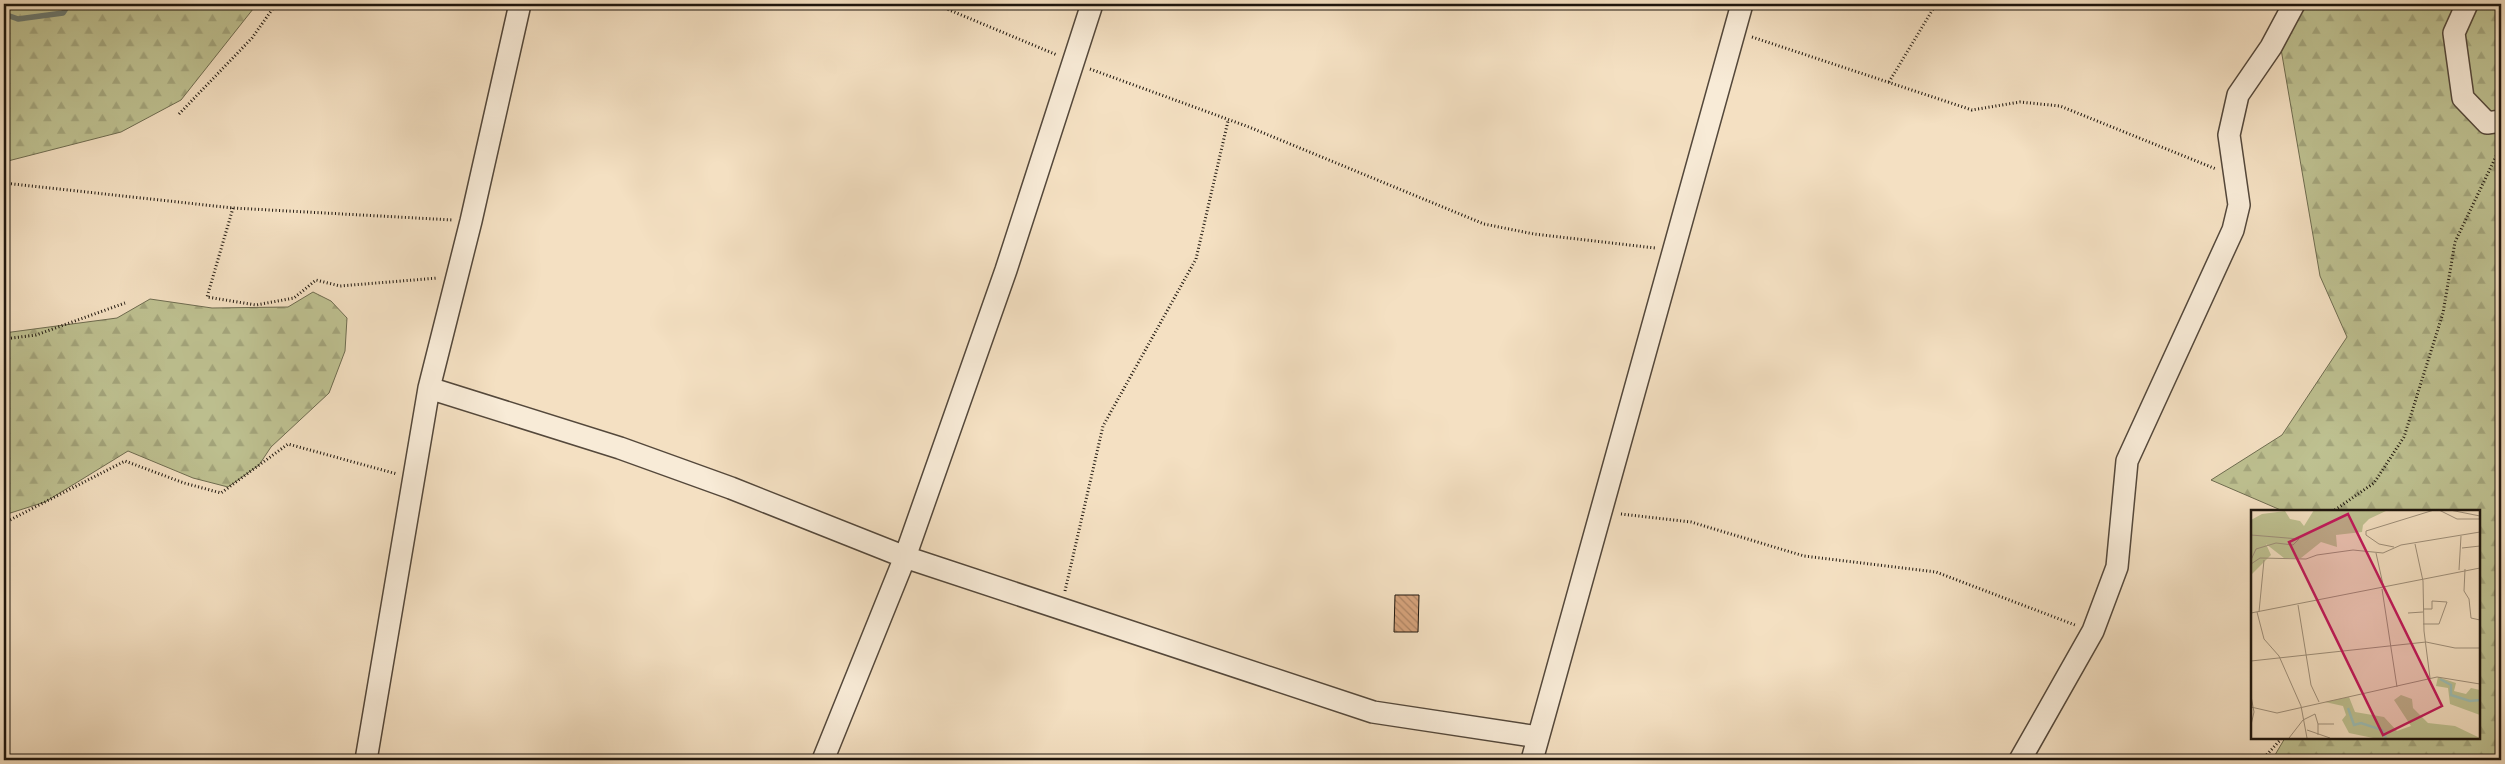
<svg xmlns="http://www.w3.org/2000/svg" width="2505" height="764" font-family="Vollkorn,serif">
  <defs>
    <pattern id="forest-firs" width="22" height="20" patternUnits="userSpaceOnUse" patternTransform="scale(1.25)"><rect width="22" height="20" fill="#bec191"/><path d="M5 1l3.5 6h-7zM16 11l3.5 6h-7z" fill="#a3a57c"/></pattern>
    <pattern id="building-back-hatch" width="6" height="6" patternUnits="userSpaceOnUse" patternTransform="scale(1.25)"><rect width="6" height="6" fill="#d6a37c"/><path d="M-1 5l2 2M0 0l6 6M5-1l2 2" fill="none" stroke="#ad8464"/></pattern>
  </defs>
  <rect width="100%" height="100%" fill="#f4e0c2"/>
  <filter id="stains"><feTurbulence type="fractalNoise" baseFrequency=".004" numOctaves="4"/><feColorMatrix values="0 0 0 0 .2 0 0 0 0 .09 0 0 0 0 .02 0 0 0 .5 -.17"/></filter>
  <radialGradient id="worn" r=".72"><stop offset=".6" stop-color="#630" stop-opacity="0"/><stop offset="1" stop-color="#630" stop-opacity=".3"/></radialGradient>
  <!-- forest -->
  <path fill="url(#forest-firs)" stroke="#6e6c50" d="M4,4H257L181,100L121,132L4,162Z
    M2303,4H2501V760H2272L2285,738H2479V512L2283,511L2211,480L2282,435L2347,337L2320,276L2281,49Z
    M313,292L331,301L347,318L345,351L329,393L271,447L259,465L228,487L193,478L128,451L45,502L4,515V333L117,318L150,299L212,308L288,307Z"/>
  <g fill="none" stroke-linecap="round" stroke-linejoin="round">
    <!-- stream -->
    <path stroke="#6a7a72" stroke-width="5.5" d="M4,14L18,19L63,13L69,4"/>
  </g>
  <!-- building -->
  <path fill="url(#building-back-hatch)" stroke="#1e160e" d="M1395,595H1419L1418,632H1394Z"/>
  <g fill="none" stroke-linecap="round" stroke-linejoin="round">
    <!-- minor casing -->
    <g stroke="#54483b" stroke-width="24">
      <path id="minor" d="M2467,4L2454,33L2463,98L2487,123L2501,121
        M429,388L620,448L731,488L905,557L1373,712L1538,737
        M366,760L429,388L471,221L520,4
        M823,760L905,557L1006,270L1092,4
        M1532,760L1742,4
        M2020,760L2093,631L2117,567L2127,461L2233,230L2239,205L2229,135L2238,95L2271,47L2294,4"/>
    </g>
    <!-- path -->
    <path stroke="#1e160e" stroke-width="3" stroke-dasharray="1 2.5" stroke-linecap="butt" d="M935,4L1057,55
      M1752,37L1972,110L2020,102L2060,106L2216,169
      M1090,69L1249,127L1484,224L1534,234L1655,248
      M1889,82L1936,4
      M179,114L252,38L276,4
      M4,183L233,208L453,220
      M233,208L207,297L256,305L294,298L316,280L340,286L438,278
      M4,339L36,335L125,303
      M2332,512L2374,483L2404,437L2443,313L2455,242L2501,146
      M1621,514L1691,522L1804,556L1936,572L2075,625
      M4,523L125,461L184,483L221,493L288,444L397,474
      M1065,591L1103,426L1196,259L1228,121
      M141,760L160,757L272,756L287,760
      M2262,760L2282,738"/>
    <!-- minor -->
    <use href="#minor" stroke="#f8ebd7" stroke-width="21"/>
  </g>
  <!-- overview -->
  <g transform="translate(2251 510)">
    <rect width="229" height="229" fill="#f4e0c2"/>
    <path d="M63,0H137L118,9L112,15L111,22L85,25L86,37L70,32L50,48H33L15,34L20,45L0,65V10L11,4L34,1L39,9L49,11L53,16ZM187,167L205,173L203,181L215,184L220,178L229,180V205L199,194L197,178L185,176ZM150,185L161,189L162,198L177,213L204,216L229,228H122L98,223L91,210L95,205L92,196L74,192L98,187L104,202L133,207L146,221L160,216L143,190Z" fill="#bec191"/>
    <path fill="none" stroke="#9cbdb4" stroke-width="2.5" d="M189,169L200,175V185L219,191L229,190M97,198L103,215L110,213L131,220L135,228"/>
    <path fill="none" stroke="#9e8f7a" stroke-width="1" d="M188,0L206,9H229M199,0L229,6M0,25L48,29L42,35L25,33L5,39L0,50M164,34L172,71L173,121L179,168M143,37L128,34L115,25V21L183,0M211,38L229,36M125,43L133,79M0,54L9,48L55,49L66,45L102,40L132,43L150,35L229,22M214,59L213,81L218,89L220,108L229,110M208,60L210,26M131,79L146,177M47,95L60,175L68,192M172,99H181V91L196,92L188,114H172M6,102L13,129L28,146L50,196L56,228M8,102L13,50M0,103L229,58M157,103L172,102M0,151L175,132L204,138H229M0,186L3,202L0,215M0,197L26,203L186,167L229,174M52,210L64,204L67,214M56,220L79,228M67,225V214H83M38,228L52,210"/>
    <path fill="#c2185b" fill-opacity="0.15" stroke="#c2185b" stroke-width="2.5" d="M97,4L191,196L132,225L38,32Z"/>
    <rect width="229" height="229" fill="none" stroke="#1e160e" stroke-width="2.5"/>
  </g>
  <!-- margin -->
  <rect width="2505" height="764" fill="none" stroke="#f4e0c2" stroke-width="20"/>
  <rect x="5" y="5" width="2495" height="754" fill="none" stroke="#1e160e" stroke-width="2.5"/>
  <rect x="10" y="10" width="2485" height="744" fill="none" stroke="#1e160e"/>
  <rect width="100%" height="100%" filter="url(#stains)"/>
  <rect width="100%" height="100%" fill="url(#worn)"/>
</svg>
